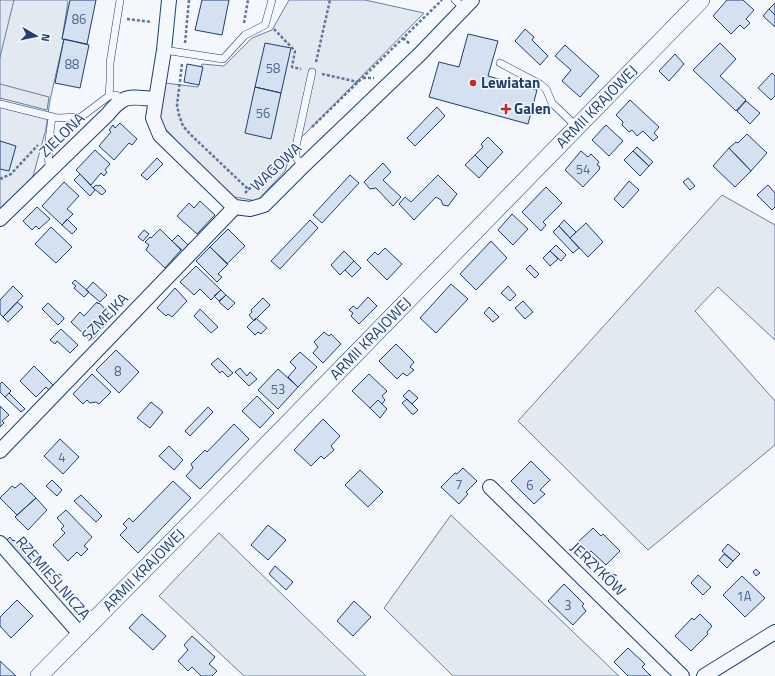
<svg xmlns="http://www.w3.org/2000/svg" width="775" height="676" font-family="'Titillium Web',sans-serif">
  <rect width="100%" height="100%" fill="#f4f7fb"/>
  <!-- green -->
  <path fill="#e3e9f0" stroke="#687fa3" d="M0,0H67L68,2L62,39H64L50,100L46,129L32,180L0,211Z
    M289,0H365L424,13L293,146L285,171L257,201L229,196L158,121L165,83L198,87L202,64L224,66L252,38L272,30Z
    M722,195L775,225V340L718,287L695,311L775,401V445L648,550L518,421Z
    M451,515L619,676H453L384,608Z
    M219,533L366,676H244L159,596Z"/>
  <!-- parking -->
  <path fill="#e3e8f0" stroke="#687fa3" d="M0,0H14L0,57Z
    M0,84L49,97L47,110L0,98Z"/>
  <!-- building -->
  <path fill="#d5e0f0" stroke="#1d3f73" d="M70,0H96L87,44L62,39Z
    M202,0H229L222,35L195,30Z
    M727,0H743L754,10L746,19L750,23L744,29L740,25L731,34L713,16Z
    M775,3V15L769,9Z
    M769,9L775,15V27L763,16Z
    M525,29L534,37L532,40L548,56L540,65L515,41Z
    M468,34L498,41L488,76L537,90L528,124L429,97L439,62L459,67Z
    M64,39L89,45L80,88L55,83Z
    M265,43L291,48L281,93L255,87Z
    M720,43L736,59L720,76L746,100L736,111L693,70Z
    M565,45L599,76L580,97L562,81L571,70L555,56Z
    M675,54L684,64L669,81L659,71Z
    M187,64L203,67L199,85L184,82Z
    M772,73L775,76V96L771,100L758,88Z
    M255,87L281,93L271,139L245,133Z
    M630,100L659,127L654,133L658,137L653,141L643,131L637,136L632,130L629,132L622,125L623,122L616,115Z
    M746,101L760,113L750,124L737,111Z
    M437,107L445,116L415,146L407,138Z
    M120,123L137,139L132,145L129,143L114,160L99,146L111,132L109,130L113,125L115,128Z
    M606,125L623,141L609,156L592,140Z
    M747,134L767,153L751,171L729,148L736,142L738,143Z
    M488,137L503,152L488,168L475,155L483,147L481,144Z
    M0,141L16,146L9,171L0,169Z
    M637,147L653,162L649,166L633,151Z
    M729,148L751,171L735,187L713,166Z
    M95,150L110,164L105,170L107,172L104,176L101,173L91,185L76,170Z
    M581,151L588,157L591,154L599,162L597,165L600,167L599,170L583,187L565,170Z
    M633,151L649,166L640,176L624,160Z
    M475,155L488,168L479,178L465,165Z
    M157,158L163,164L147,180L141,175Z
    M383,163L391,172L383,180L401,197L393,206L376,188L370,189L364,182Z
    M80,174L95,190L90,196L74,180Z
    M350,175L359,183L322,223L313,215Z
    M438,175L457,194L448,206L443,205L441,200L436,197L414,220L399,204L405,197L411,202Z
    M688,178L695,186L690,190L683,182Z
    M629,181L639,190L623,208L614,199Z
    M64,182L79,196L67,209L73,214L62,225L42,206Z
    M96,185L98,186L100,185L106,191L102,195L93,188Z
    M768,185L775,193V207L772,210L757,195Z
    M546,187L562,203L543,222L546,225L541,231L522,212Z
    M200,201L215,215L197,234L177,216L189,203L194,208Z
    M37,207L50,219L39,229L36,226L32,230L23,221Z
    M512,214L528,229L513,245L498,230Z
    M67,219L77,229L72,234L62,225Z
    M310,220L318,228L280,269L271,261Z
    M564,220L576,232L570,238L559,226Z
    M586,223L603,242L588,257L570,238Z
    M559,226L579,248L573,253L553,232Z
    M51,227L72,247L56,263L35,244Z
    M160,229L181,250L165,268L146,250L149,245L145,242L150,237L151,238Z
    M228,229L245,246L227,264L210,247Z
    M144,230L149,234L143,241L138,237Z
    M178,235L188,245L183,251L172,241Z
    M491,241L507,258L476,290L460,274Z
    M556,245L566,255L561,261L550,251Z
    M210,247L228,264L218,274L222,277L217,282L196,261Z
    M385,248L402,264L387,280L367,260L375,252L378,255Z
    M344,251L354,261L340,275L331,265Z
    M550,251L558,259L550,266L543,258Z
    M354,261L361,268L352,277L345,270Z
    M530,265L539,274L535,278L526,269Z
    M196,266L221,290L211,300L200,289L194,295L180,282Z
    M75,280L89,292L84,297L74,288L76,286L72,283Z
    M93,282L107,295L100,302L86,290Z
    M451,284L468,299L436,333L420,318Z
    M13,286L23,296L3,317L0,314V300Z
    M508,286L516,295L510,301L501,293Z
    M175,288L187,301L172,317L168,314L166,316L157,308Z
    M221,290L226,295L219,301L214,296Z
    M226,295L235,303L228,310L219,302Z
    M368,297L377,306L359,324L351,316L353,313L349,310L353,306L357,309Z
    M263,298L270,305L254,321L249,315L252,312L251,310Z
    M523,301L533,312L525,319L515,308Z
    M17,302L23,307L8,322L3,317Z
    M97,302L98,304L99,303L113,316L91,341L71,322L80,312L84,316Z
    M48,303L64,318V319L58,325L42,309Z
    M489,307L499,317L493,322L484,313Z
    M200,309L218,327L211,333L194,316Z
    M256,318L267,328L261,334L258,332L255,335L247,327Z
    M61,329L78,345L70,353L57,341L55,344L50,340Z
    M324,332L329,336L331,334L341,344L323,363L313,353L318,347L314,342Z
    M396,344L414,362L410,367L414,370L407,376L403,373L397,379L379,361Z
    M116,350L139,372L119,393L96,370Z
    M300,352L317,367L298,387L288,377L296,368L290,362Z
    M218,358L233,373L228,377L222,371L220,373L211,364Z
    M34,366L53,385L49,390L46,387L36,397L20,381Z
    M240,368L247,376L250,372L257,379L249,386L235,372Z
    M278,369L298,387L278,409L258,390Z
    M92,374L111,392L99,404L96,402L90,403L87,400L83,404L73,394Z
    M369,374L387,391L382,396L385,400L382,404L378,400L370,408L352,391Z
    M2,382L11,391L5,397L0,392V384Z
    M409,390L418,398L412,404L403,396Z
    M9,393L25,409L21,412L5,397Z
    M257,396L274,413L260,428L242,411Z
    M407,399L418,410L414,414H412L402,403Z
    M378,400L387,409L380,418L370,408Z
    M151,402L163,412L150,428L137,418Z
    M0,406L9,415L2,421L4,423L0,427Z
    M208,407L213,412L190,436L185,431Z
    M323,419L340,436L331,446L334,450L324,459L321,456L311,466L294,450Z
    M234,424L249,439L200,489L186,476L193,468L191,464L205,450L207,452Z
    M60,439L79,457L63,474L44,456Z
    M169,446L183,460L174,470L159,456Z
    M531,461L550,480L540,490L545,494L534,504L511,481Z
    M463,468L477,481L466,492L468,494L459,504L441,487L455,473L457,474Z
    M360,470L383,492L368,507L345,485Z
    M52,480L62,490L57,496L46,486Z
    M173,481L191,498L138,553L120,535L127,528L123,524L129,518L133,522Z
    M21,483L36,498L17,515L0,498L12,486L15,488Z
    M81,495L102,516L96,522L74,501Z
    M36,498L47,510L28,530L15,517Z
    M66,510L92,537L84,546L88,549L81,556L77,552L68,561L53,545L65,533L61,529L64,526L57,518Z
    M268,525L286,540L268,560L251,545Z
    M593,528L601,536L603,534L620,551L606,565L591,551L587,554L577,543Z
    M10,537L13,541L14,540L17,543L19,542L22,545L24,543L37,557L28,565L6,541Z
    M728,544L740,554L733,561L722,551Z
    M724,554L733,561L727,568L719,560Z
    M275,566L293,582L286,590L269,574Z
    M756,569L760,573L756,576L753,572Z
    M698,575L711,587L703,595L691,583Z
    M742,576L765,598L745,617L723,595Z
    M564,584L584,604L582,606L586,611L573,625L548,601Z
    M17,600L33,616L11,638L0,626V617Z
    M354,601L371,617L353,636L337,621Z
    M142,614L166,636L153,650L129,628Z
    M700,614L712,626L707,632L708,634L691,651L675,636L692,618L694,620Z
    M192,636L215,657L209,664L217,671L212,676H201L192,667L188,671L178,661L188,650L184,645Z
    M628,648L645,664L642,667L651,676H628L614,662Z
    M0,661L16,676H0Z"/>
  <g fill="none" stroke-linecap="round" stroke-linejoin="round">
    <!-- service casing -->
    <g stroke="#1d3f73" stroke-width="8">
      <path id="service" d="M455,0L464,8
        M164,50L223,59L245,35L265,25L272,0
        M500,63L540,84L546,89L552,103L577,127
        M109,96L110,81V63L120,0
        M0,104L57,118L81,117L109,96L116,95L122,100
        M302,167L296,157V146L312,72
        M50,170C46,153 50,134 52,117"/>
    </g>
    <!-- minor casing -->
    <g stroke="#1d3f73" stroke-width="16">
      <path id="minor" d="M169,0L164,50L153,118L160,135L233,206L235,207L250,209L264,205L302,167L420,54L472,0
        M0,219L108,114C112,109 117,103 123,100C132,95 146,99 156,99
        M0,451L235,207
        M490,487L682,676
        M0,543L80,634
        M704,676L775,632"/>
    </g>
    <!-- tertiary casing -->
    <g stroke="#1d3f73" stroke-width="18">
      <g id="tertiary">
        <path id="s1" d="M39,676L208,505L701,0"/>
      </g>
    </g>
    <!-- path -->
    <path stroke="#5e769c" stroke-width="2.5" stroke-dasharray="3 2" stroke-linecap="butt" d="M127,19L152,22
      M244,23L248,0
      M274,29L295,51L292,67L301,69
      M403,38L410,44
      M185,43L189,0
      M316,62L330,0
      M182,64L177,105L179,115L183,126L191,135L249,190
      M322,74L358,82
      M363,78H374
      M312,127L442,0
      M0,179L11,174L38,145
      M245,193L286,153"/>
    <!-- service -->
    <use href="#service" stroke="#f4f7fb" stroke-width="7"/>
    <!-- minor -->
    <use href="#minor" stroke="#f4f7fb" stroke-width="14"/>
    <!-- tertiary -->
    <use href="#tertiary" stroke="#f4f7fb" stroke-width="17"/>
  </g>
  <!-- markers -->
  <g fill="#c62828" stroke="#f4f7fb" stroke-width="1.5">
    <circle cx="473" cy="83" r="4"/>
    <path d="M504 103h4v4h4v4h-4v4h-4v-4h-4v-4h4z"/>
  </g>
  <g text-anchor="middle" stroke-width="3" stroke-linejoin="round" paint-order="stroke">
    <!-- number labels -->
    <g font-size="13" fill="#4b6792">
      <text x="79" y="24">86</text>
      <text x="72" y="69">88</text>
      <text x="273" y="73">58</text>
      <text x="263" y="118">56</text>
      <text x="583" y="174">54</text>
      <text x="118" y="376">8</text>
      <text x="278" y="394">53</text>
      <text x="62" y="462">4</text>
      <text x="459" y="489">7</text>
      <text x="530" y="490">6</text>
      <text x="744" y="601">1A</text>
      <text x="568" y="610">3</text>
    </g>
    <!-- poi labels -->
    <g font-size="15" font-weight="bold" fill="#1d3f73" stroke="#f4f7fb" text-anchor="start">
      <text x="481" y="88">Lewiatan</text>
      <text x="514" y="114">Galen</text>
    </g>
    <!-- street labels -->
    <g font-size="15" fill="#1d3f73" stroke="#f4f7fb">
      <text dy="5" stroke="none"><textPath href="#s1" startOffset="797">ARMII KRAJOWEJ</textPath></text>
      <text transform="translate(62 135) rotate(-44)" y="5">ZIELONA</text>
      <text transform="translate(276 167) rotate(-43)" y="5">WAGOWA</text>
      <text transform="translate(105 317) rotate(-46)" y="5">SZMEJKA</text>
      <text dy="5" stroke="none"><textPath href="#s1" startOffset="473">ARMII KRAJOWEJ</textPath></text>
      <text transform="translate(598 569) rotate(44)" y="5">JERZYKÓW</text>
      <text dy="5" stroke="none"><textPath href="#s1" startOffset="149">ARMII KRAJOWEJ</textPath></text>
      <text transform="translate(53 578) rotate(49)" y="5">RZEMIEŚLNICZA</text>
    </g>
  </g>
  <!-- north arrow -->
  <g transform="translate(36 36) rotate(99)" stroke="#f4f7fb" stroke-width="3" paint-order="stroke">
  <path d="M0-3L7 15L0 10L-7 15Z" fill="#1d3f73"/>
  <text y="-6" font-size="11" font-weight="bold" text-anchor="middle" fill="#1d3f73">N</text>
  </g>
</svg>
